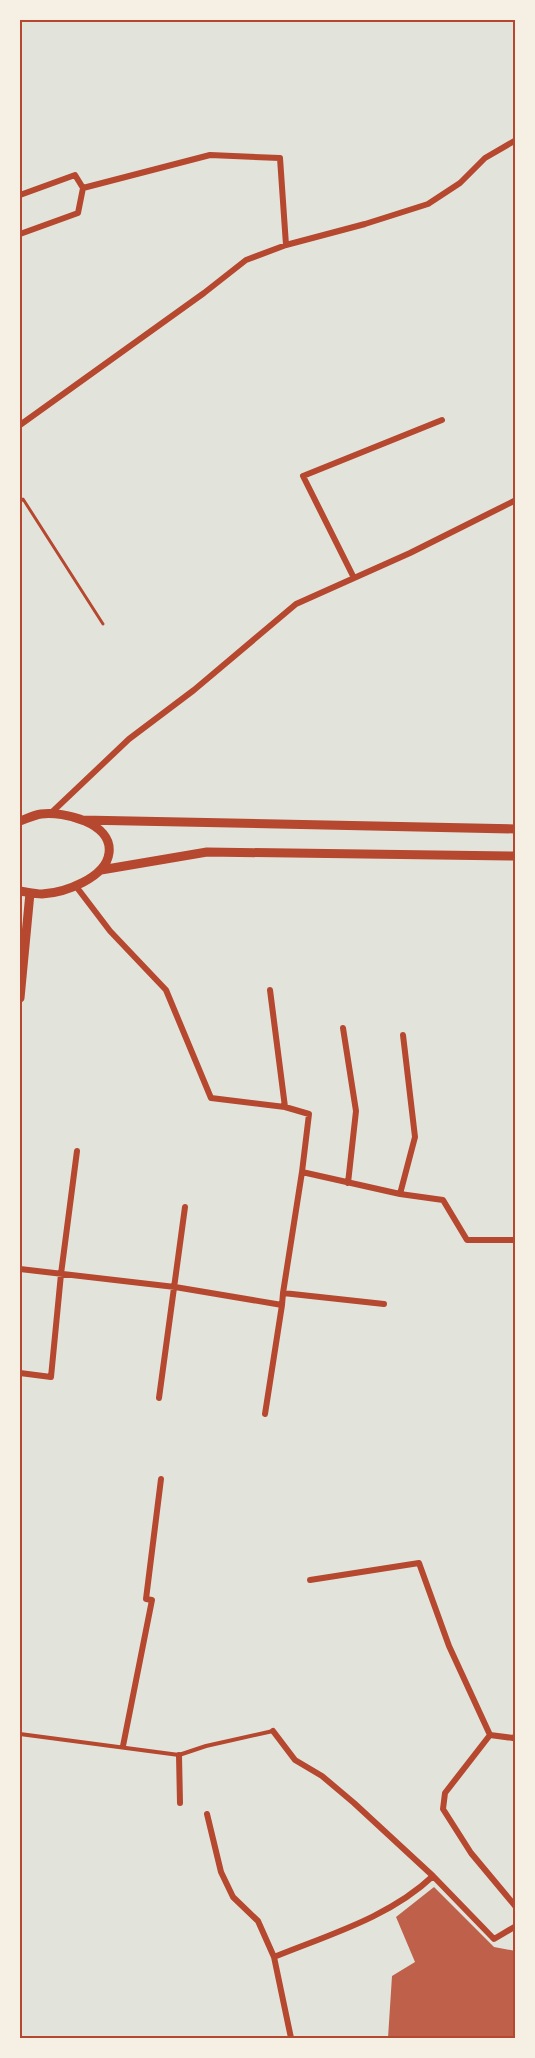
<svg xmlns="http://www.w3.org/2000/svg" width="535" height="2058" font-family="Mulish,sans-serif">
  <rect width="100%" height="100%" fill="#f6efe4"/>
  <!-- green -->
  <path fill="#e2e4dc" d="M20,20H515V2038H20Z"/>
  <!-- building -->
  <path fill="#bf614a" d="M434,1887L494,1947L516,1951V2017L513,2038H388L392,1976L415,1962L396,1917Z"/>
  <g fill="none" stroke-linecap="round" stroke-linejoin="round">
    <!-- path -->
    <path stroke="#b5482f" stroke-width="3" d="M20,502L23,499L103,624"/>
    <!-- service -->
    <path stroke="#b5482f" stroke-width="4" d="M20,1734L179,1755L206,1746L273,1731"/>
    <!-- minor -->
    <path stroke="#b5482f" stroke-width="6" d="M20,195L75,175L83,188
      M20,234L78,213L83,188L210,155L280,158L286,245L365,224L428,204L460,183L485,158L516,140
      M20,425L204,293L246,260L286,245
      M354,578L303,476L442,420
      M50,814L129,739L194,690L296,604L410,553L516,500
      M75,885L110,931L166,990L211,1098L285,1107L309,1114L302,1172
      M270,990L285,1107
      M343,1028L356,1111L348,1183
      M400,1194L415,1137L403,1035
      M20,1269L175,1287L282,1305L283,1293L384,1304
      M283,1293L302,1172L400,1194L443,1200L467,1240H516
      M20,1373L51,1377L61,1274L77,1151
      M159,1398L185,1207
      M265,1414L282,1305
      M310,1580L419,1563L449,1646L490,1735L445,1793L443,1809L471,1853L516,1907
      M273,1731L295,1760L322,1776L354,1803L433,1876L494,1939L516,1926
      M490,1735L513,1738L516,1736
      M123,1746L152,1600L146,1599L161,1479
      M179,1755L180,1803
      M207,1814L221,1872L233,1897L258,1921L274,1957L291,2038
      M274,1957C328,1935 390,1917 433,1876"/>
    <!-- tertiary -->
    <path stroke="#b5482f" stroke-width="9" d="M82,820L516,829
      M20,821C26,819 34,815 41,814C64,811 113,823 109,853C106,878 64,893 42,894C35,894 27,892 20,891
      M101,870L207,852L516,856
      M20,998L30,893"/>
  </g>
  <!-- border -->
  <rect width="535" height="2058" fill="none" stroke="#f6efe4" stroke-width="42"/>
  <rect x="21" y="21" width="493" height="2016" fill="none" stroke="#b5482f" stroke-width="2"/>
</svg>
